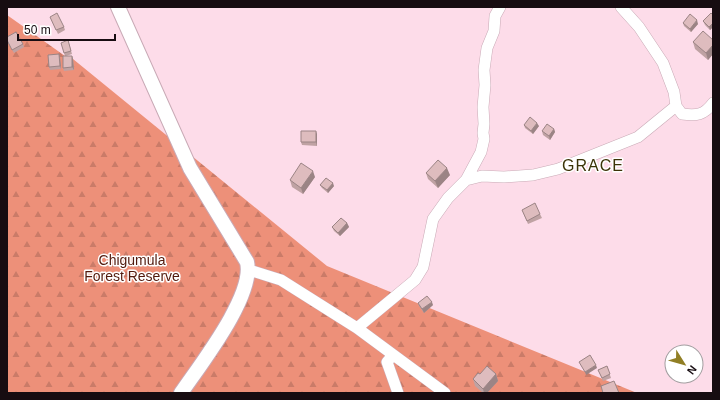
<svg xmlns="http://www.w3.org/2000/svg" width="720" height="400" font-family="Arial,sans-serif">
  <defs>
    <pattern id="forest-firs" width="22" height="20" patternUnits="userSpaceOnUse"><rect width="22" height="20" fill="#ed9079"/><path d="M5 1l3.5 6h-7zM16 11l3.5 6h-7z" fill="#ca7b68"/></pattern>
  </defs>
  <rect width="100%" height="100%" fill="#fddce9"/>
  <!-- forest -->
  <path fill="url(#forest-firs)" d="M7,15L65,56L73,59L327,266L637,393H7Z"/>
  <g fill="none" stroke-linecap="round" stroke-linejoin="round">
    <!-- minor casing -->
    <g stroke="#c9aab6" stroke-width="12">
      <path id="minor" d="M621,7L639,27L663,63L674,92L676,106L682,114C697,116 704,115 713,103
        M466,180L481,152L484,139L483,133L484,124L483,107L485,85L484,70L487,48L494,31L495,16L500,7
        M249,270L281,280L357,328L445,393
        M357,328L415,280L423,267L433,219L448,198L466,180L482,176L504,177L533,175L558,169L638,137L676,106
        M393,355L387,362L398,393"/>
    </g>
    <!-- tertiary casing -->
    <g stroke="#c9aab6" stroke-width="16">
      <path id="tertiary" d="M118,7L190,168L247,262C255,295 200,365 181,393"/>
    </g>
    <!-- minor -->
    <use href="#minor" stroke="#fff" stroke-width="11"/>
    <!-- tertiary -->
    <use href="#tertiary" stroke="#fff" stroke-width="14"/>
  </g>
  <!-- wall -->
  <path fill="#bfa2a3" d="M713,15V27L710,30L705,25L703,21Z
    M50,17L64,27L65,30L58,34Z
    M683,23L698,24L691,32L684,26Z
    M7,37L23,44L24,47L14,53L7,41Z
    M68,40L72,54L66,56H72L73,59L74,70L64,71L63,68L65,56L64,53Z
    M713,40V54L708,60L695,49L693,42Z
    M60,57L61,69L50,70L49,67Z
    M524,125L539,126L533,134L525,128Z
    M554,129L555,132L550,140L543,135L542,131Z
    M317,134V146L302,145L301,142Z
    M426,173L450,175L438,188L428,179Z
    M315,177L303,194L292,187L290,180Z
    M320,185L334,186L328,193L322,188Z
    M522,210L540,214L542,218L528,224Z
    M347,223L349,227L340,236L334,231L332,227Z
    M418,303L433,305L424,313L419,306Z
    M607,366L611,378L603,381L598,370Z
    M480,374H496L498,381L487,393H483L475,386L473,379Z"/>
  <!-- shaded-wall -->
  <path fill="#9b8485" d="M697,20L698,24L691,32L690,29Z
    M713,23V27L710,30L709,27Z
    M713,45V54L708,60L706,53Z
    M59,54L60,57L61,69L60,66Z
    M72,56L73,59L74,70L72,67Z
    M537,123L539,126L533,134L531,131Z
    M554,129L555,132L550,140L549,136Z
    M316,131L317,134V146L316,142Z
    M447,168L450,175L438,188L435,181Z
    M313,171L315,177L303,194L301,188Z
    M333,183L334,186L328,193L327,190Z
    M347,223L349,227L340,236L338,233Z
    M432,302L433,305L424,313L422,309Z
    M596,365L597,368L586,375L585,372Z
    M496,374L498,381L487,393H484L483,389Z"/>
  <!-- building -->
  <path fill="#debcbe" stroke="#9b8485" d="M57,13L64,27L56,30L50,17Z
    M711,13L713,15V23L709,27L703,21Z
    M690,14L697,20L690,29L683,23Z
    M703,31L713,40V45L706,53L693,42Z
    M16,32L23,44L12,50L7,40V37Z
    M68,40L71,51L64,53L61,43Z
    M59,54L60,66L49,67L48,55Z
    M63,56H72V67L63,68Z
    M530,117L537,123L531,131L524,125Z
    M547,124L554,129L549,136L542,131Z
    M301,131H316V142H301Z
    M438,160L447,168L435,181L426,173Z
    M301,163L313,171L301,188L290,180Z
    M326,178L333,183L327,190L320,185Z
    M535,203L540,214L527,221L522,210Z
    M341,218L347,223L338,233L332,227Z
    M427,296L432,302L422,309L418,303Z
    M590,355L596,365L585,372L579,362Z
    M487,366L496,374L483,389L473,379L478,373L480,374Z
    M607,366L610,374L602,378L598,370Z
    M614,381L619,393H603L601,386Z"/>
  <g text-anchor="middle" stroke-width="3" stroke-linejoin="round" paint-order="stroke">
    <!-- park labels -->
    <g font-size="14" fill="#52190c" stroke="#fff">
      <text x="132" y="265">Chigumula<tspan x="132" dy="16">Forest Reserve</tspan></text>
    </g>
    <!-- quarter labels -->
    <g font-size="16" letter-spacing="1" fill="#3b3307" stroke="#fff">
      <text x="593" y="171">GRACE</text>
    </g>
  </g>
  <!-- border -->
  <rect width="720" height="400" fill="none" stroke="#170c11" stroke-width="16"/>
  <!-- north arrow -->
  <g transform="translate(684 364) rotate(127)"><circle r="19" fill="#ffffff" stroke="#a29ea0"/>
  <path d="M0-3L7 15L0 10L-7 15Z" fill="#917f25"/>
  <text y="-6" font-size="11" font-weight="bold" text-anchor="middle" fill="#170c11">N</text>
  </g>
  <!-- scale -->
  <path d="M18 34v6h97v-6" fill="none" stroke="#170c11" stroke-width="2"/>
  <text x="24" y="34" font-size="12" fill="#170c11" stroke="#ffffff" stroke-width="3" paint-order="stroke">50 m</text>
</svg>
